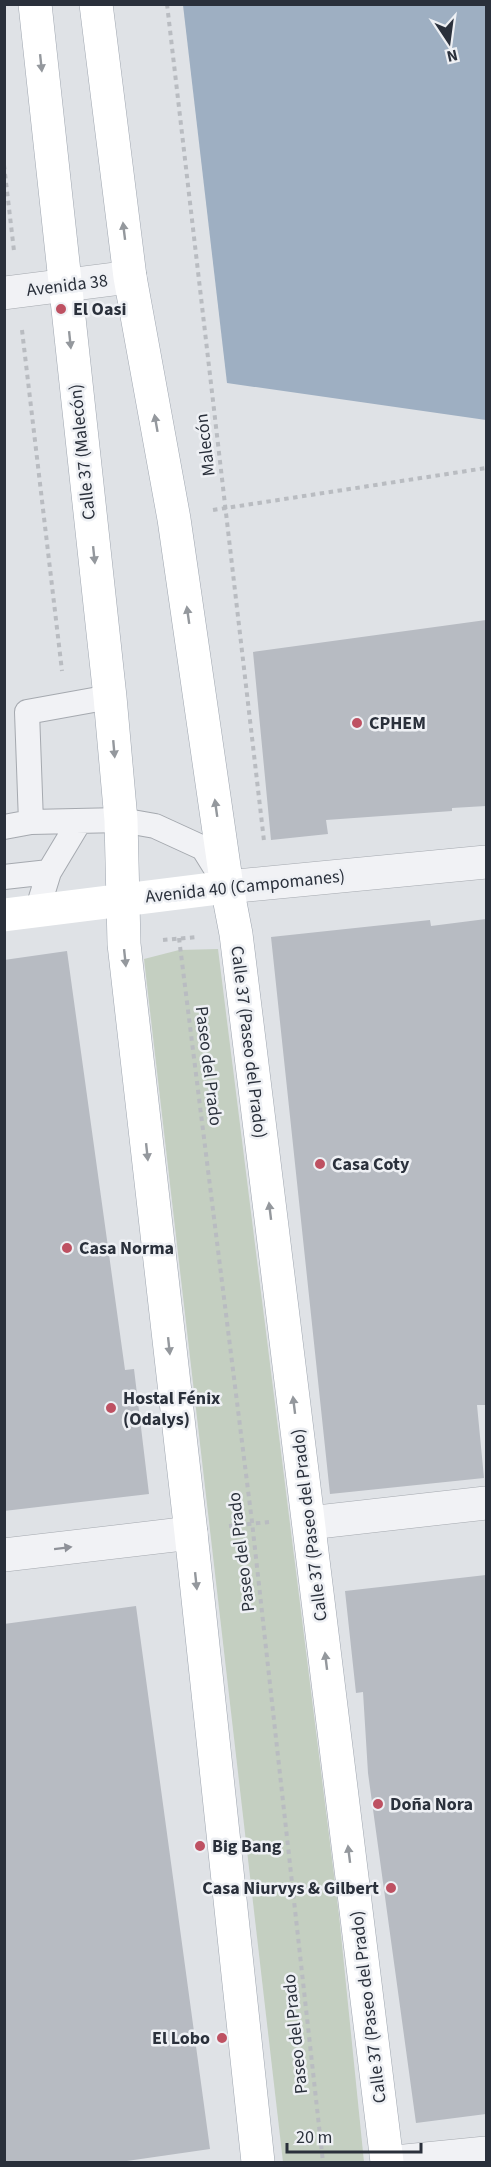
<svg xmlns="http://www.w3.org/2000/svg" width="491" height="2167" font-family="'Source Sans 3',sans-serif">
  <rect width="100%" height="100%" fill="#dfe2e6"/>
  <!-- green -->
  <path fill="#c4cfc1" d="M218,949L339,1915L364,2162H283L144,959L179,950Z"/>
  <!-- water -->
  <path fill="#9eafc2" d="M183,5H486V420L227,383Z"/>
  <!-- building -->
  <path fill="#b7bbc2" d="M486,620V806L452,808V811L326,820L328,834L271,840L253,652Z
    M486,919V1405H477L484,1478L330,1494L271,937L430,920L431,926Z
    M67,951L125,1370L134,1369L149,1494L4,1511V960Z
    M486,1575V2114L416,2123L368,1773L363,1692L356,1693L345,1591Z
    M136,1606L210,2149L113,2163H4V1624Z"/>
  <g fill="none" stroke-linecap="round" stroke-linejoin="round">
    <!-- lane casing -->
    <g stroke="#a5a9af" stroke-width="26">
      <path id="lane" d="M31,822L121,820L155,826L203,848L221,877
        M4,827L31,822L27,712L110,697
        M4,877L49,872
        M37,911L49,872L79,822"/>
    </g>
    <!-- street casing -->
    <g stroke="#a5a9af" stroke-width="34">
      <path id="street" d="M4,293L130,277
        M227,887L486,862
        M309,1523L486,1503
        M4,1555L191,1533
        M395,2162L486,2153"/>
    </g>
    <!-- primary casing -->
    <g stroke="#9fa6b0" stroke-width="34">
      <path id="primary" d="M35,4L110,697L121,820L124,944L191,1533L258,2162
        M96,4L130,277L174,519L227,887L236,934L387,2162"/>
    </g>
    <!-- path -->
    <path stroke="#b9bcc1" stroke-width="4" stroke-dasharray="4.5 4.5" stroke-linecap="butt" d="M167,4L264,841
      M4,165L14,251
      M22,330L62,671
      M213,510L486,468
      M179,938L252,1522L323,2162
      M163,940L198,937
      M229,1526L269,1522"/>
    <!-- lane -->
    <use href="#lane" stroke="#f1f2f5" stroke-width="24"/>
    <!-- street -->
    <use href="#street" stroke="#f1f2f5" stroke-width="33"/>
    <!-- secondary -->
    <path stroke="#fff" stroke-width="33" d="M4,915L227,887"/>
    <!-- primary -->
    <use href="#primary" stroke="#fff" stroke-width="33"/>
  </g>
  <!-- one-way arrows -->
  <defs><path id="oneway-solid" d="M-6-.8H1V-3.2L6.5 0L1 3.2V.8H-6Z" transform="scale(1.5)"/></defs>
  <g fill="#94989d">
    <use href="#oneway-solid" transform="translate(41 63) rotate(84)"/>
    <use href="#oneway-solid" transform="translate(124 231) rotate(-97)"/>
    <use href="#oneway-solid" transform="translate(70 340) rotate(84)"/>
    <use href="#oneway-solid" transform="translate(156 423) rotate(-100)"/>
    <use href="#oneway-solid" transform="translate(94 555) rotate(84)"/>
    <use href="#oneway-solid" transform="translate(188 615) rotate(-98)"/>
    <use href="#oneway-solid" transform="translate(114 749) rotate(85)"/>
    <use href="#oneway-solid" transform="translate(216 808) rotate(-98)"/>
    <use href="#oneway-solid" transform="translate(125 958) rotate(84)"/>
    <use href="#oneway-solid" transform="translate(147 1152) rotate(84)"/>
    <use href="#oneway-solid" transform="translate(270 1211) rotate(-97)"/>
    <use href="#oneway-solid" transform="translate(169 1346) rotate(84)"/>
    <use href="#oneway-solid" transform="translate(294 1405) rotate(-97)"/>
    <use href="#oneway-solid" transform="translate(196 1581) rotate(84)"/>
    <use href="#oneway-solid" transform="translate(326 1661) rotate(-97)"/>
    <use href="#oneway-solid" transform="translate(349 1854) rotate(-97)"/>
  </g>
  <use fill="#8e9198" href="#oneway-solid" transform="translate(63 1548) rotate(-7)"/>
  <!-- markers -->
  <g fill="#be5162" stroke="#eef0f4" stroke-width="2">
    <circle cx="61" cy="309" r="6"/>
    <circle cx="357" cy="723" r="6"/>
    <circle cx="320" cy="1164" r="6"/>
    <circle cx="67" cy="1248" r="6"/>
    <circle cx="111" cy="1408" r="6"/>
    <circle cx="378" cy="1804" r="6"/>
    <circle cx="200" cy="1846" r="6"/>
    <circle cx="391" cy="1888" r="6"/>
    <circle cx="222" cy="2038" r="6"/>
  </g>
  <g text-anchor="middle" stroke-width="5" stroke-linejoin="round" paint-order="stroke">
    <!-- street labels -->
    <g font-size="18" fill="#2a303b" stroke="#eef0f4">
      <text transform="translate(67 285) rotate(-7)" y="6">Avenida 38</text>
      <text transform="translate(205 445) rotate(-97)" y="6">Malecón</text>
      <text transform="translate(82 452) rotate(-96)" y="6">Calle 37 (Malecón)</text>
      <text transform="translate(245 886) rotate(-6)" y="6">Avenida 40 (Campomanes)</text>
      <text transform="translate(249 1042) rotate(83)" y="6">Calle 37 (Paseo del Prado)</text>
      <text transform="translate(209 1066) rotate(83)" y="6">Paseo del Prado</text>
      <text transform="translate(309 1525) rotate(-97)" y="6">Calle 37 (Paseo del Prado)</text>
      <text transform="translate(241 1552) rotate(-97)" y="6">Paseo del Prado</text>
      <text transform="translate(368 2007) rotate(-97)" y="6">Calle 37 (Paseo del Prado)</text>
      <text transform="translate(295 2034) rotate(-96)" y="6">Paseo del Prado</text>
    </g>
    <!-- poi labels -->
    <g font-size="18" font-weight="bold" fill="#2a303b" stroke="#eef0f4" text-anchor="start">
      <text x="73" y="315">El Oasi</text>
      <text x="369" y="729">CPHEM</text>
      <text x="332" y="1170">Casa Coty</text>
      <text x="79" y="1254">Casa Norma</text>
      <text x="123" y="1404">Hostal Fénix<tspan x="123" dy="21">(Odalys)</tspan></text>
      <text x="390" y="1810">Doña Nora</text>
      <text x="212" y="1852">Big Bang</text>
      <text x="379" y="1894" text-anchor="end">Casa Niurvys &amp; Gilbert</text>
      <text x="210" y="2044" text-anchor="end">El Lobo</text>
    </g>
  </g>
  <!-- border -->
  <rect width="491" height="2167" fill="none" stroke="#2a303b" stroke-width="12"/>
  <!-- north arrow -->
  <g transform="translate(449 42) rotate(167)" stroke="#eef0f4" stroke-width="4.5" paint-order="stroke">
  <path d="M0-4.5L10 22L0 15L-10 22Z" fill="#2a303b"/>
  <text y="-9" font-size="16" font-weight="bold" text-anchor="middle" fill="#2a303b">N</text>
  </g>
  <!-- scale -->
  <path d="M287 2143v9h134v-9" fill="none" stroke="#2a303b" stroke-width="3"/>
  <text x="296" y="2143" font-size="18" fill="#2a303b" stroke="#eef0f4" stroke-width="4.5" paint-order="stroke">20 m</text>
</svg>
